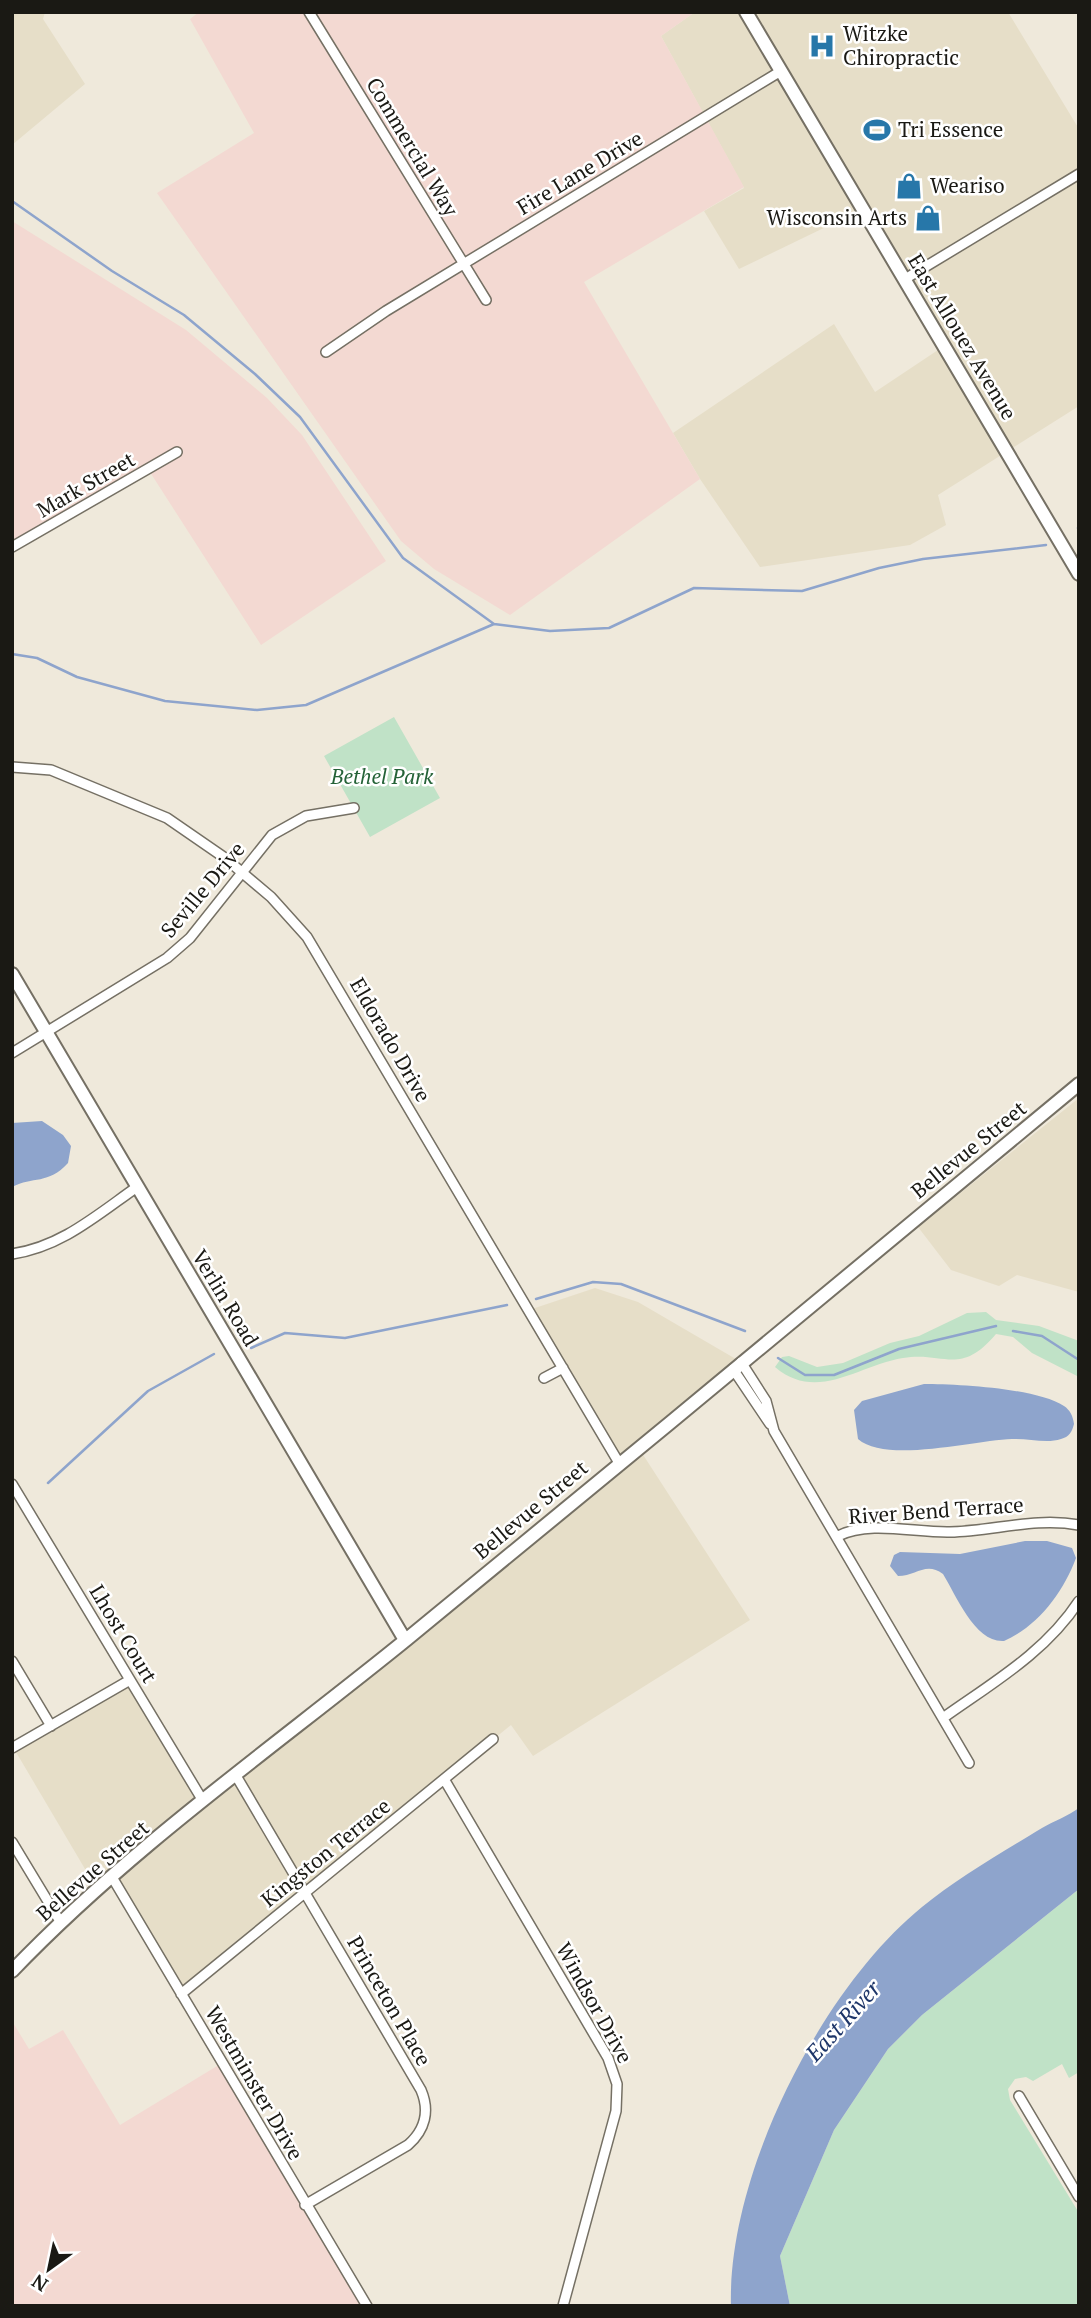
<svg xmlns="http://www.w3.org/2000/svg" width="1091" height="2318" font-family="'PT Serif',serif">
  <rect width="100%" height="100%" fill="#efe9db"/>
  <!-- built -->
  <path fill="#e6dec8" d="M12,12H45L43,19L85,84L12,145Z
    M695,12H1008L1079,129V406L938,495L946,525L910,545L760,567L700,479L673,433L834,324L875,392L944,346L863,209L739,269L704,211L744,188L661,36Z
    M1079,1098V1292L1017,1275L999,1286L951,1270L918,1227Z
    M595,1288L638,1302L741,1362L638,1447L750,1620L533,1756L511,1725L181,1994L113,1878L98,1891L13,1747L130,1680L203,1801L618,1463L529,1310Z"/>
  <!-- industrial -->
  <path fill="#f3d9d2" d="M199,12H695L661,36L744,187L584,282L700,479L510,615L434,569L401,541L157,193L254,133L190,19Z
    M12,221L186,330L267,398L302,435L386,561L261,645L148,469L12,547Z
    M12,2021L29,2049L63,2030L120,2125L222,2063L367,2306H12Z"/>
  <!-- green -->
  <path fill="#c0e2c7" d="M394,717L440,798L370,837L324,756Z
    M986,1312L996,1320L1039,1326L1079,1341V1377L1032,1353L1013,1337L996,1334C960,1377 944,1351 903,1358C859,1365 817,1403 775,1367L782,1357L789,1356L817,1367L843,1363L890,1343L919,1336L967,1313Z
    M1079,1889V2072L1069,2078L1062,2064L1033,2081L1026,2077L1015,2079L1008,2089L1010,2100L1079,2213V2306H790L780,2256L834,2130L888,2049L922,2015Z"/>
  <!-- water -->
  <path fill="#8ea4cc" d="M42,1121L63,1135L71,1146L68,1163C48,1185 33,1176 12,1187V1123Z
    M924,1384C957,1384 1036,1388 1064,1406C1070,1410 1073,1416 1074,1424C1072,1432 1069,1437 1061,1439C1046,1444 1028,1438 1012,1439C975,1440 886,1464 858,1439L854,1410L862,1401Z
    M1025,1541H1047L1072,1548L1076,1558C1063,1593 1038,1626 1004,1641C975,1643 956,1595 943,1574C926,1561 916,1576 898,1576L890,1566L894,1555L900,1552L960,1554Z
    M1079,1808V1889L922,2015L888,2049L834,2130L780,2256L790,2306H731C727,2175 821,1989 922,1907C956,1879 1004,1851 1042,1828C1054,1821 1068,1816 1079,1808Z"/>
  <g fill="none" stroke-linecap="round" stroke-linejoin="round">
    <!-- stream -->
    <path stroke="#8ea4cc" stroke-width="2.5" d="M12,201L112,271L184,315L255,374L300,417L403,558L494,624L550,631L609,628L694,588L802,591L879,568L923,559L1046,545
      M1078,528L1079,527
      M12,654L37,658L77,677L165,701L257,710L306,705L494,624
      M536,1299L593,1282L621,1284L745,1331
      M1013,1331L1042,1336L1079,1360
      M251,1348L285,1333L345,1338L507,1305
      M778,1358L805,1375H834L899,1349L996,1326
      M48,1483L148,1391L214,1354"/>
    <!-- street casing -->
    <g stroke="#757064" stroke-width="12">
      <path id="street" d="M309,12L486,300
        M905,279L1079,174
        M326,352L386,311L781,71
        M12,547L177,452
        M12,767L51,770L167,818L225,858L271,897L307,937L619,1463
        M12,1053L167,958L190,938L272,835L306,816L354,808
        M12,1254C61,1247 97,1215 137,1187
        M741,1362L766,1401L774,1431L969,1763
        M733,1369L770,1424
        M544,1378L563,1368
        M12,1484L203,1801
        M838,1536C870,1520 915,1533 950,1532C994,1531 1035,1517 1079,1525
        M12,1661L51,1726
        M943,1718C992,1683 1045,1653 1079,1601
        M12,1748L130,1680
        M235,1774L421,2090C430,2111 425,2130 408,2145L305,2205
        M444,1779L608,2058L617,2084L616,2111L563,2306
        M12,1842L61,1923
        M112,1877L367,2306
        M181,1994L493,1739
        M1019,2096L1079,2197"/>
    </g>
    <!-- secondary casing -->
    <g stroke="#757064" stroke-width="16">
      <path id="secondary" d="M746,12L1079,574
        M12,974L405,1640
        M12,1971C131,1847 274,1747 407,1639C632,1455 855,1270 1079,1084"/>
    </g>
    <!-- street -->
    <use href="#street" stroke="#fff" stroke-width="9"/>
    <!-- secondary -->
    <use href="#secondary" stroke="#fff" stroke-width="12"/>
  </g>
  <!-- icons -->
  <defs>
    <g id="hospital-bare" transform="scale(2.1)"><path d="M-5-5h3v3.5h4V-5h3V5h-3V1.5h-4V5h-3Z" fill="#2777a9" stroke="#fff" stroke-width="2.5" paint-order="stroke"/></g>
    <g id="stadium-bare" transform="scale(2.1)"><path d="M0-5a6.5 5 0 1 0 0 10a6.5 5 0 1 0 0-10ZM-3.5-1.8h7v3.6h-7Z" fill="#2777a9" stroke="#fff" stroke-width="2.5" paint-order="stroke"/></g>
    <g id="shop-bare" transform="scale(2.1)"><path d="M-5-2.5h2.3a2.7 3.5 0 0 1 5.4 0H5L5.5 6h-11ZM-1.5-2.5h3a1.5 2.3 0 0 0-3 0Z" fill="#2777a9" stroke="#fff" stroke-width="2.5" paint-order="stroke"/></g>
  </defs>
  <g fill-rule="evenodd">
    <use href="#hospital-bare" x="822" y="46"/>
    <use href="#stadium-bare" x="877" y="130"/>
    <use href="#shop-bare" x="909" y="186"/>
    <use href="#shop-bare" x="928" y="218"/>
  </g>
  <g text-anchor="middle" stroke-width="5" stroke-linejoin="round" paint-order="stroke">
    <!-- poi labels -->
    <g font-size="21" fill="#1a1914" stroke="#fff" text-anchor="start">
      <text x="843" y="41">Witzke<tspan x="843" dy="24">Chiropractic</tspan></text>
      <text x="898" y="137">Tri Essence</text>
      <text x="930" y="193">Weariso</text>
      <text x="907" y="225" text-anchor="end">Wisconsin Arts</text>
    </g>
    <!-- street labels -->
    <g font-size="21" fill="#1a1914" stroke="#fff">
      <text transform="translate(412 147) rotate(59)" y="7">Commercial Way</text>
      <text transform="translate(580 173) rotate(-31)" y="7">Fire Lane Drive</text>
      <text transform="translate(962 337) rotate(59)" y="7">East Allouez Avenue</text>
      <text transform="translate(86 485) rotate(-30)" y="7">Mark Street</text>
      <text transform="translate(203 890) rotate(-50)" y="7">Seville Drive</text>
      <text transform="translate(390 1040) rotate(60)" y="7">Eldorado Drive</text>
      <text transform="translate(969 1150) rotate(-39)" y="7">Bellevue Street</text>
      <text transform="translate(225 1298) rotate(59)" y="7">Verlin Road</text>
      <text transform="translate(531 1510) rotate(-40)" y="7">Bellevue Street</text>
      <text transform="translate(936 1511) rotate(-4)" y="7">River Bend Terrace</text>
      <text transform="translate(123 1634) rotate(59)" y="7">Lhost Court</text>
      <text transform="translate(326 1853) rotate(-39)" y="7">Kingston Terrace</text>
      <text transform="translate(93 1871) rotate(-41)" y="7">Bellevue Street</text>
      <text transform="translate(389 2001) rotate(60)" y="7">Princeton Place</text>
      <text transform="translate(594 2003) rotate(61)" y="7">Windsor Drive</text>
      <text transform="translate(254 2083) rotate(60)" y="7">Westminster Drive</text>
    </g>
    <!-- park labels -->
    <g font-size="21" font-style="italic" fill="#246237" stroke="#fff">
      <text x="382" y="784">Bethel Park</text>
    </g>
    <!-- water labels -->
    <g font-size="23" font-style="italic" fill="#1e3669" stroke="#fff">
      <text transform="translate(843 2021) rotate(-48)" y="8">East River</text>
    </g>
  </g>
  <!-- border -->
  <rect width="1091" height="2318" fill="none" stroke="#1a1914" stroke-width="28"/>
  <!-- north arrow -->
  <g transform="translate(49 2269) rotate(213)" stroke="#ffffff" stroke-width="5" paint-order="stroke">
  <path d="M0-5L12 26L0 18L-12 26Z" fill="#1a1914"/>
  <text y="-10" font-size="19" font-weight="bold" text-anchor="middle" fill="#1a1914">N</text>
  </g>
</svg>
